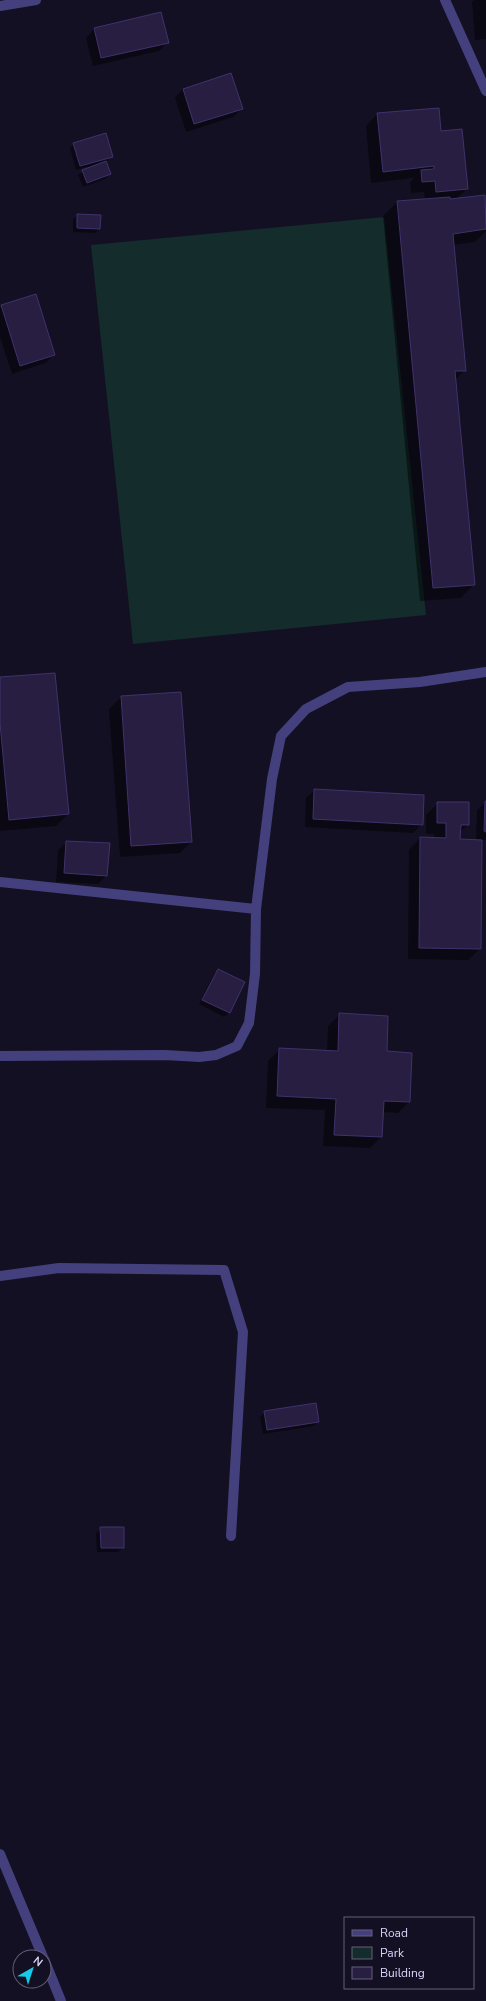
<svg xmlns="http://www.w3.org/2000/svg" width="486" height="2001" font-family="'Nunito Sans',sans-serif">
  <rect width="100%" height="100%" fill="#141023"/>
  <!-- green -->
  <path fill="#142c2c" d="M384,217L426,615L133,644L91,245Z"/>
  <!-- shadow -->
  <path fill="#0007" d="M474,0H486V39L475,40L472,2Z
    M161,13L168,42L159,51L93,66L86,38L94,29Z
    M183,89L242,109L233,117L186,132L175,98Z
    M377,114L440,132L467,189L456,199L484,196L486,231L475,242L453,245L465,370L455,380L474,584L461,598L420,601L383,216L397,202L425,200L424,192L411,193L410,183L414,178L371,183L366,126Z
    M74,144L112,157L105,162L109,174L105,179L83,187L78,175L88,169L87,167L76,170L70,148Z
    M78,215L99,229L95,233L73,232V219Z
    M2,306L54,355L45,363L12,374L0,337V308Z
    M0,678L68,814L56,826L0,831Z
    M180,693L191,842L180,853L120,857L109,709L121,697Z
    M315,790L422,824L413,833L305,827L306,798Z
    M486,802V840H481L480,949L468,960L408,959L409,850L420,838H434V834H426V815L438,803L468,825L459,833V840L476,841L477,810Z
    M67,842L106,876L98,884L56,882L58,850Z
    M218,970L244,982L229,1013L224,1017L199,1004L214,974Z
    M340,1014L386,1052L409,1102L398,1113L382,1112L381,1137L370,1148L323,1146L325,1110L266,1108L268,1061L280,1049L327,1051L328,1026Z
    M265,1412L318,1422L314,1426L263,1434L260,1417Z
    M101,1528H123V1548L118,1552H97L96,1533Z"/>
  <!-- building -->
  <path fill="#271e42" stroke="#40326c" d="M161,12L169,43L101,58L94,28Z
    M231,73L243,109L194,124L183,89Z
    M439,108L441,131L462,129L468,189L436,192L435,181L422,182L421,170L434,169V166L383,172L377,113Z
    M106,133L113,157L80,166L73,143Z
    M106,161L111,174L87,183L82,170Z
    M485,195L486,229L453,234L466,371H455L475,585L433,588L397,201L450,197V199Z
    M77,214L101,215L100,229L77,228Z
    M36,294L55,355L20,366L1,305Z
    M55,673L69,814L9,820L0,723V677Z
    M181,692L192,842L131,846L121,696Z
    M314,789L424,795L423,825L313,819Z
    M485,801H486V832L484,831Z
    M437,802H469V825H461L460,839L482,840L481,949L419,948L420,837L446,838V823H437Z
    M66,841L110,843L107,876L64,873Z
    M218,969L245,982L230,1013L202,1000Z
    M339,1013L388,1016L387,1051L412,1053L410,1102L384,1101L382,1137L334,1135L336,1099L277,1096L279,1048L338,1051Z
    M316,1403L319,1422L267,1430L264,1411Z
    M100,1527H124V1548H101Z"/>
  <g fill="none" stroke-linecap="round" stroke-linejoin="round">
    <!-- street -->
    <path stroke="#44407e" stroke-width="10" d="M445,0L486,91
      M0,6L36,0
      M0,882L256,909
      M0,1056L165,1055L199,1057L216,1055L237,1046L249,1023L255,974L256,909L272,779L281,736L306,709L348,687L420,682L486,672
      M0,1276L59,1268L224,1270L243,1332L231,1536
      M0,1854L43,1957
      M44,1959L61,2001"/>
  </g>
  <!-- legend -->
  <rect x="344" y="1917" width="130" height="72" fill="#141023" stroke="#645f79"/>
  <rect x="352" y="1930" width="20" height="6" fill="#44407e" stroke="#645f79"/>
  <text x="380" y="1937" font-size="12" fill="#dbd6fb">Road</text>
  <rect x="352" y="1947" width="20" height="12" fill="#142c2c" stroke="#645f79"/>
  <text x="380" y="1957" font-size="12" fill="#dbd6fb">Park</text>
  <rect x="352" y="1967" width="20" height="12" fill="#271e42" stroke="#645f79"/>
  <text x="380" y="1977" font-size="12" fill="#dbd6fb">Building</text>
  <!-- north arrow -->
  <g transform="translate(32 1969) rotate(39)"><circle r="19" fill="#141023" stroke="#645f79"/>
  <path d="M0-3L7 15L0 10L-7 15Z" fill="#15cce8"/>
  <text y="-6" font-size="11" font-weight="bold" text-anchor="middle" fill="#dbd6fb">N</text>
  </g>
</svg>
